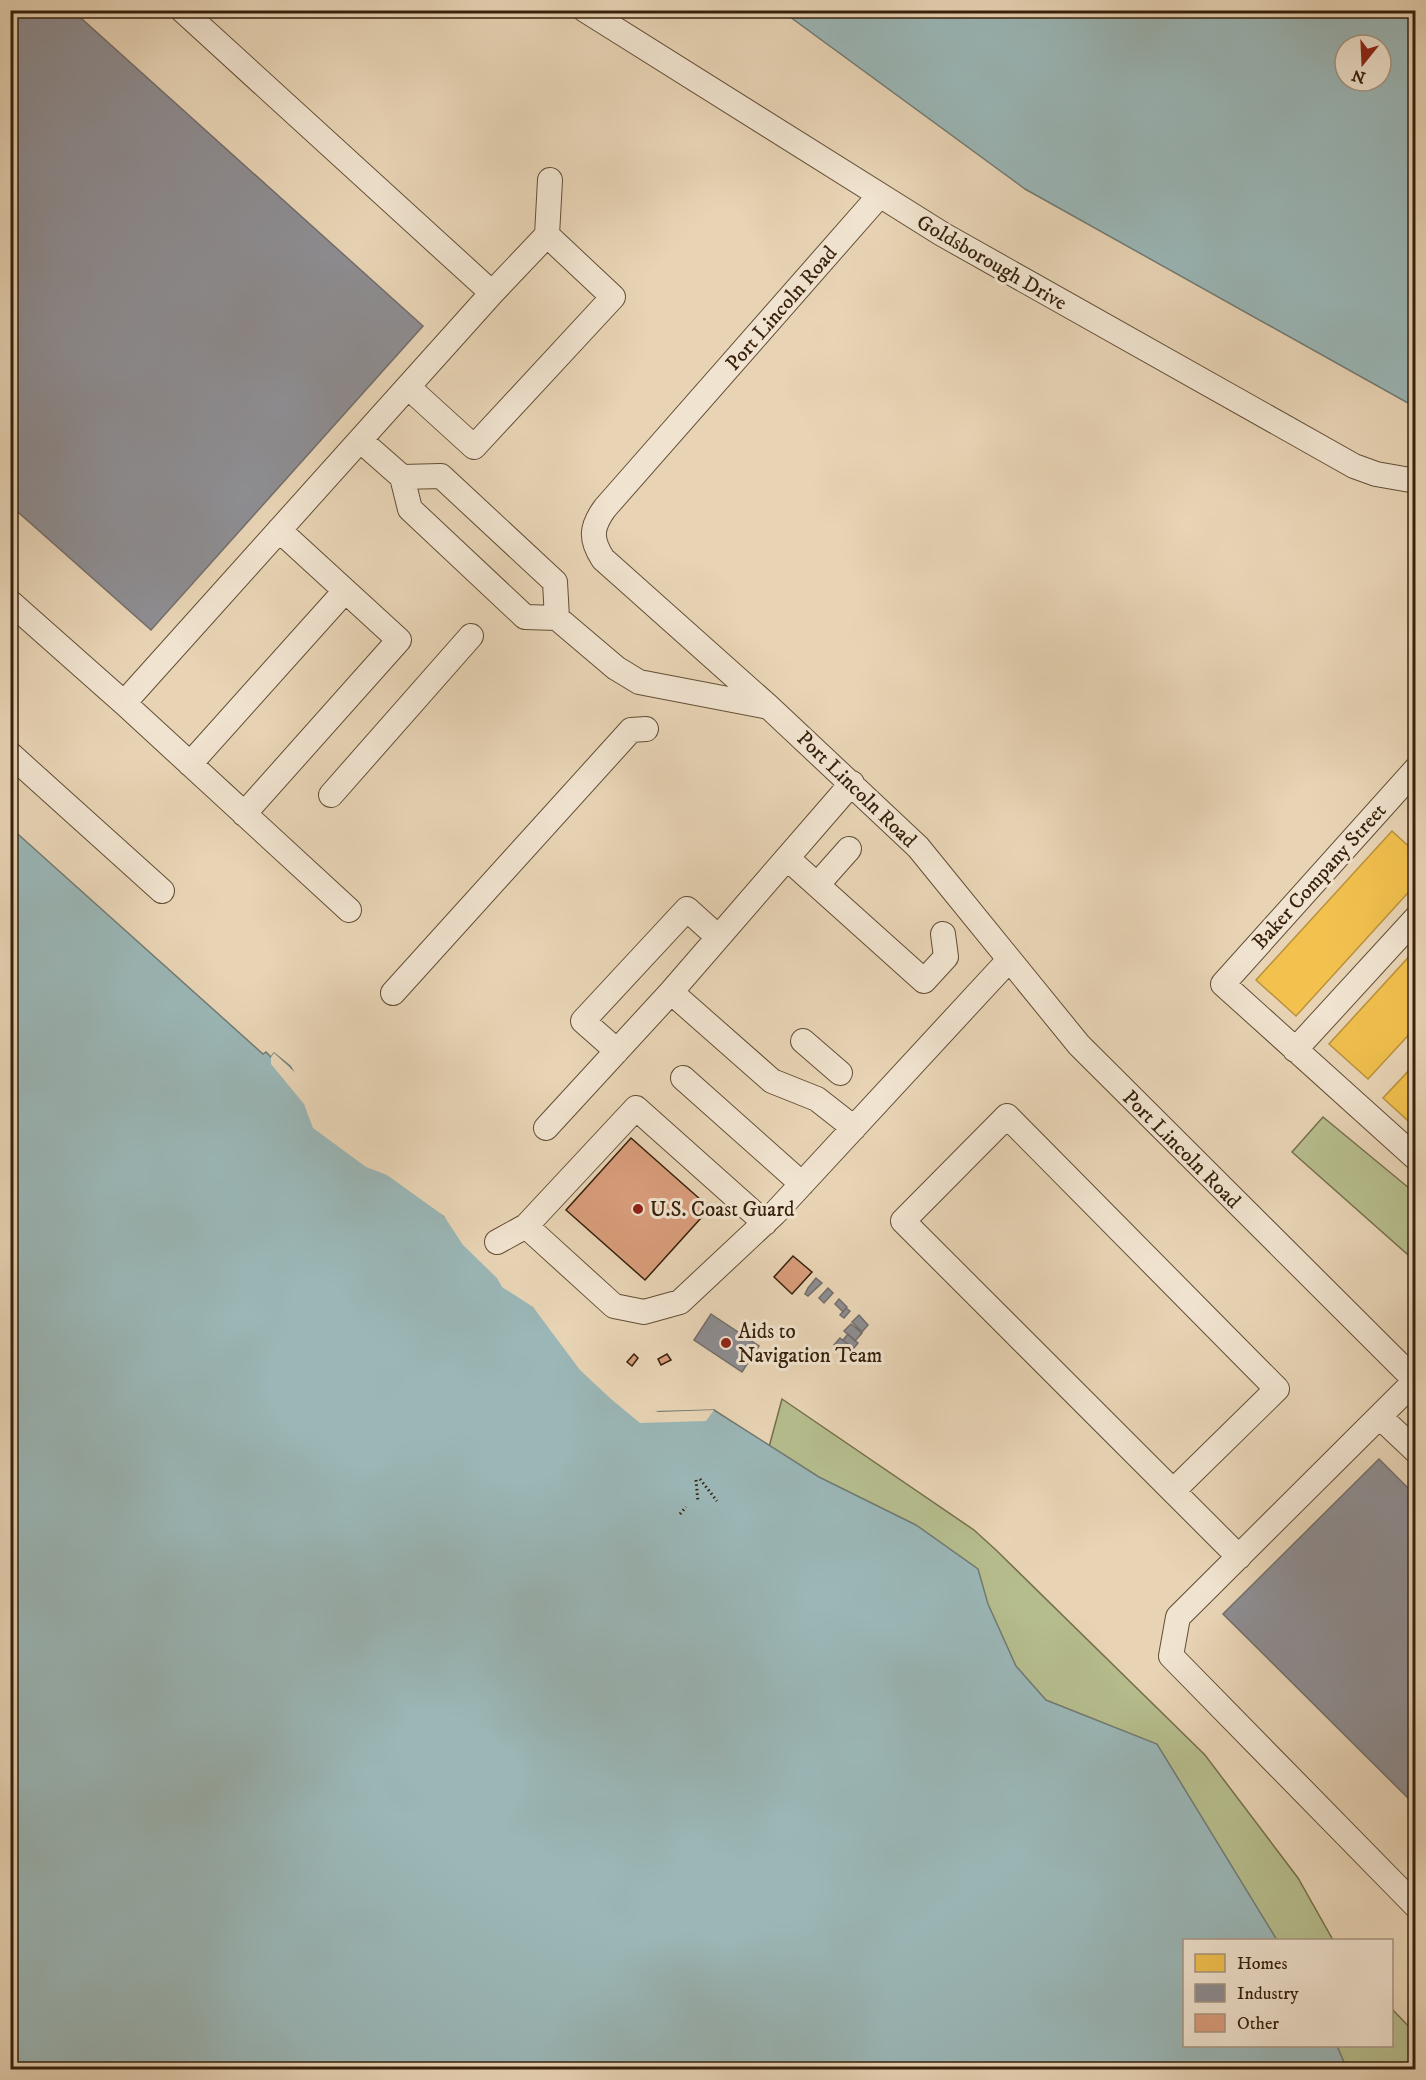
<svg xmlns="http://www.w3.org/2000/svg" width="1426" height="2080" font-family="'IM FELL DW Pica',serif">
  <rect width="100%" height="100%" fill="#e8d4b5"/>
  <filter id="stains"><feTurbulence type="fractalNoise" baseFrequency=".00333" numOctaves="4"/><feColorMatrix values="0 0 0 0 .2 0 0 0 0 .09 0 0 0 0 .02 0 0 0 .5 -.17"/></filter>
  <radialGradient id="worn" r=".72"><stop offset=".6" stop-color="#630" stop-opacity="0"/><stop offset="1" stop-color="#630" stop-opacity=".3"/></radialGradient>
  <!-- green -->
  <path fill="#b6bd8d" stroke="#766f4c" stroke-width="1.5" d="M1323,1117L1415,1193V1261L1292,1152Z
    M782,1399L974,1530L996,1550L1205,1755L1298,1878L1333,1940H1184L714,1410L769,1447Z
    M1392,2009L1415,2033V2069H1265L1249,2046H1392Z"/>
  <!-- water -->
  <path fill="#9ab6b6" stroke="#727a72" stroke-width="1.5" fill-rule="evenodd" d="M782,11H1415V407L1025,189ZM1345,45H1381V81H1345Z
    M10,827L263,1054L266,1052L271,1057L274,1053L290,1066L319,1114L405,1176L576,1350L646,1412L714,1410L819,1477L916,1525L978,1569L988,1604L1016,1666L1046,1700L1157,1744L1277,1940H1184V2046H1337L1347,2069H11Z"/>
  <!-- pier -->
  <path fill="#e8d4b5" d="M274,1053L302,1079L321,1112L407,1174L444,1205L566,1331L578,1348L647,1409L659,1412L714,1410L706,1421L640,1423L611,1399L580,1370L533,1307L502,1287L497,1278L463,1245L444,1216L387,1175L366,1167L313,1128L304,1104L271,1064V1057Z"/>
  <!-- homes -->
  <path fill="#f2c14e" stroke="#ba913a" stroke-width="1.5" d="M1392,831L1416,853V884L1296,1016L1256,980Z
    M1416,949V1027L1368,1079L1329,1044Z
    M1416,1063V1128L1383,1098Z"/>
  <!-- industry -->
  <path fill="#8d8d92" stroke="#736d6a" stroke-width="1.5" d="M10,10H72L423,326L151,630L10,505Z
    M816,1278L822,1283L808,1296L805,1294L808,1288Z
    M828,1288L833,1293L824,1303L819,1298Z
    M839,1299L847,1307L843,1312L835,1304Z
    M846,1308L850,1311L844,1318L840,1315Z
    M711,1314L759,1346L742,1372L694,1340Z
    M859,1315L868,1325L862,1332L852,1322Z
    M851,1324L862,1333L855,1341L844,1331Z
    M848,1334L858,1343L853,1349L843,1340Z
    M840,1338L849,1345L843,1353L834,1345Z
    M1379,1459L1416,1496V1806L1223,1614Z"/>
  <!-- building -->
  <path fill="#d99d7b" stroke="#37210b" stroke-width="1.5" d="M631,1138L710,1208L645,1280L566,1210Z
    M793,1256L812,1272L792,1294L774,1277Z
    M634,1354L638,1358L632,1366L627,1362Z
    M667,1354L671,1360L661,1365L658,1359Z"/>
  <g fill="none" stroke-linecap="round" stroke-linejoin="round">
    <!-- minor casing -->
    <g stroke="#634e36" stroke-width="26">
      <path id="minor" d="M585,10L942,234L1354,466L1376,474L1416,481
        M879,196L605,508C591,527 590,539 603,559L769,707L918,847L1079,1045L1416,1381
        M492,293L547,235L550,180
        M408,387L474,447L613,297L547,235
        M360,440L402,477L410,509L525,617L557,618L616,668L639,682L769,707
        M402,477L441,476L555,582L557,618
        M10,602L124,703L492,293L182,10
        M124,703L349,910
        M10,754L162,891
        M190,764L345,591
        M1416,769L1223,984L1416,1158
        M852,783L671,992L772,1081L817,1099L854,1128
        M331,795L471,636
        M244,814L399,640L279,530
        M787,858L924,981L946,957L943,934
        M817,885L849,849
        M393,993L631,730L646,729
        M803,1041L840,1073
        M1295,1050L1416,918
        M617,1051L583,1021L687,909L718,937
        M683,1078L802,1184
        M546,1128L671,992
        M526,1226L614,1306L644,1312L680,1302L775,1213L1008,961
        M497,1242L526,1226L636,1108L765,1223
        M1415,1381L1178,1617L1171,1656L1416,1906
        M1380,1417L1416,1451
        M1173,1491L1277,1389L1007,1116L903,1221L1239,1557"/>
    </g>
    <!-- path -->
    <path stroke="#37210b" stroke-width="3" stroke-dasharray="1.5 3" stroke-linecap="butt" d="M700,1479L717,1501
      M696,1480L698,1502
      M680,1514L686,1507"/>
    <!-- minor -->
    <use href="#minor" stroke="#f0e3cf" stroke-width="24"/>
  </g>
  <!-- markers -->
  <g fill="#8f2418" stroke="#f0e3cf" stroke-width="2">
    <circle cx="638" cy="1209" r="6"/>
    <circle cx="726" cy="1343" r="6"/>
  </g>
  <g text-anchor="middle" stroke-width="6" stroke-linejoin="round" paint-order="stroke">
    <!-- street labels -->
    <g font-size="21" fill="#37210b" stroke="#f0e3cf">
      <text transform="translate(992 262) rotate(30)" y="7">Goldsborough Drive</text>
      <text transform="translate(781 308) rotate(-49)" y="7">Port Lincoln Road</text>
      <text transform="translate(857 789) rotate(44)" y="7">Port Lincoln Road</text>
      <text transform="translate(1319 876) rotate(-48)" y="7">Baker Company Street</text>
      <text transform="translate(1182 1149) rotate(45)" y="7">Port Lincoln Road</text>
    </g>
    <!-- poi labels -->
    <g font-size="21" fill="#37210b" stroke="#f0e3cf" text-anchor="start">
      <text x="650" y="1216">U.S. Coast Guard</text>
      <text x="738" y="1338">Aids to<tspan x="738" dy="24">Navigation Team</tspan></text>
    </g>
  </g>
  <!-- margin -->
  <rect width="1426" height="2080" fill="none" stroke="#e8d4b5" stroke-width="36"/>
  <rect x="12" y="12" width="1402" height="2056" fill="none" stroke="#37210b" stroke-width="3"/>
  <rect x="18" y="18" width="1390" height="2044" fill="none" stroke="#37210b" stroke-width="1.5"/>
  <!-- legend -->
  <rect x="1183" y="1939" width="210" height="108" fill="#f0e3cf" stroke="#a69581" stroke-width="1.5"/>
  <rect x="1195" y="1954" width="30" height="18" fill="#f2c14e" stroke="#a69581" stroke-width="1.5"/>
  <text x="1237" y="1969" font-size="18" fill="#37210b">Homes</text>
  <rect x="1195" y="1984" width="30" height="18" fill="#8d8d92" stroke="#a69581" stroke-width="1.5"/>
  <text x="1237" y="1999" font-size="18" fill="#37210b">Industry</text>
  <rect x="1195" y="2014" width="30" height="18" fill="#d99d7b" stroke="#a69581" stroke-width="1.5"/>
  <text x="1237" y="2029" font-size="18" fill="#37210b">Other</text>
  <!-- north arrow -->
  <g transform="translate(1363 63) rotate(198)"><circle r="28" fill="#f0e3cf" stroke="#a69581" stroke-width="1.5"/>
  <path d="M0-4.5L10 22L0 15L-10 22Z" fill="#8f2418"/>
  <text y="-9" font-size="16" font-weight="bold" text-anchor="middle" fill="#37210b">N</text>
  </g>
  <rect width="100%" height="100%" filter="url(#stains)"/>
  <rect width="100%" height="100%" fill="url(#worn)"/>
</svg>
